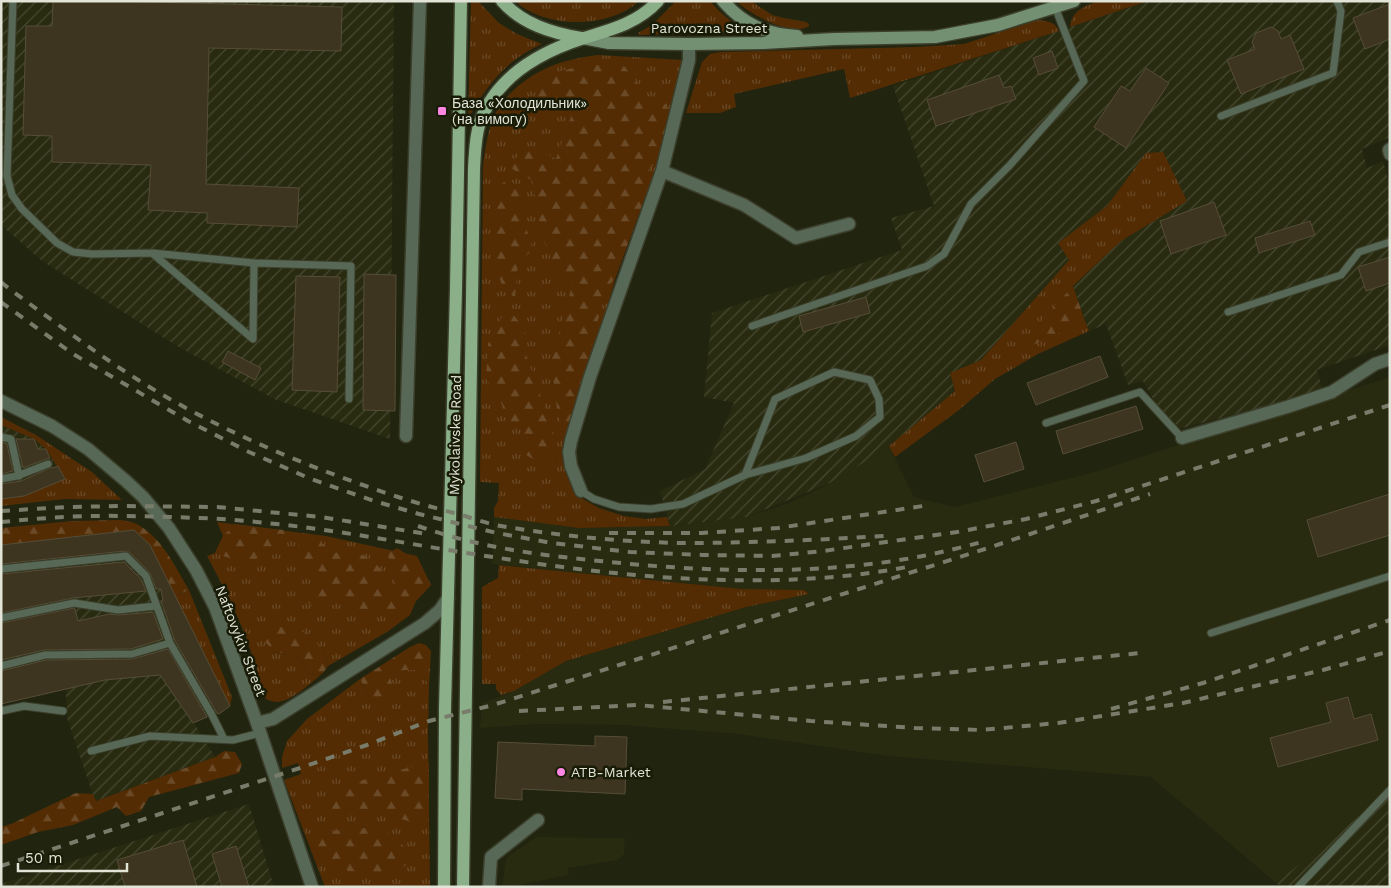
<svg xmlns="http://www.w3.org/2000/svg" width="1391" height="888" font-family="'Work Sans',sans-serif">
  <defs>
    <pattern id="industrial-furrows" width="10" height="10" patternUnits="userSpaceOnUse" patternTransform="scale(1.25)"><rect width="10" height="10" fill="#282b0f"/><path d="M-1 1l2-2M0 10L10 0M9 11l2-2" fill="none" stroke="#474a31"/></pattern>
    <pattern id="grass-tufts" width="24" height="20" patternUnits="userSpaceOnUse" patternTransform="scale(1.25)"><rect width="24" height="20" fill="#532c04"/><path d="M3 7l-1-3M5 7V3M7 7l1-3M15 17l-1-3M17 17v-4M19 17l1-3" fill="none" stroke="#6b4a28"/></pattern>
    <pattern id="forest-firs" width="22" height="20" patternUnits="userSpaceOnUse" patternTransform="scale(1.25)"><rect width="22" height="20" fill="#532c04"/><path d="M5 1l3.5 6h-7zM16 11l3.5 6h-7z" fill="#6b4a28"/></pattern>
  </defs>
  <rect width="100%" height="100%" fill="#21240f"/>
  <!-- built -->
  <path fill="#282b0f" d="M1390,377V791L1276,883L1151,777L887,756L739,734L622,725L539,724L480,728L482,703L514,691L566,661L746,607L809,594L804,590L742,589L492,564L494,517L579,528L670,526L747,517L789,503L837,480L889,446L914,497L955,507L1091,473Z
    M536,837L625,838L624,854L618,860L568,868L569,875L509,887H502L506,858Z"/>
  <!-- industrial -->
  <path fill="url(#industrial-furrows)" d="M1,1H394L390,439L274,399L177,346L42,261L1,225Z
    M1149,1H1390V137L1362,149L1367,168L1383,161L1390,186V345L1317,370L1323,391L1179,429L1157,406L1143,381L1128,385L1106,324L1089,331L1073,286L1121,241L1187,201L1146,153L1107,206L1059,243L1069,260L981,360L950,373L955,391L889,446L837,480L747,517L670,526L660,491L705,469L734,403L704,397L712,313L902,250L891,218L934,206L893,86Z
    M1,425L34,439L46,449L65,479L24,496L1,499Z
    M134,530L150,545L230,706L219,714L212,715L194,723L215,757L95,801L67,718L66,689L1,704V545Z
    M1390,791V887H1282L1276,883Z
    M249,804L274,887H1V884Z"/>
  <!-- grass -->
  <path fill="url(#grass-tufts)" d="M471,1H478L499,23L517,34L542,44C505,61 488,84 468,119Z
    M515,1H639C610,29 544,29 515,1Z
    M676,1H710L719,11L739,28L738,32L639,35L638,33L652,25Z
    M736,1H751L772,15L784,18L806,22L809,24V26C791,38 750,14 736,1Z
    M1099,1H1148L1070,27C1072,10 1085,6 1099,1Z
    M1037,20C1046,21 1055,21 1059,31L850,98L844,69L734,94L736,107L720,113H686L702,62L710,54L720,52L916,47L964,44Z
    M598,55L683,60L662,152L616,276L572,430L563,449L564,466L574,490L583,499L599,508L624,516L646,519L667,517L670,526L579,528L494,517V508L498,501L499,483L480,482L483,166C485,148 488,130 495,114C504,94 530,75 549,67C565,60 582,57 598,55Z
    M1163,152L1187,201L1121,241L1073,286L1022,349L1085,321L1089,331L1038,354L995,379L959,410L895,457L889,446L955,391L950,373L981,360L1069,260L1058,243L1107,206L1146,153Z
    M1,417L36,435L92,472L122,500L65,499L1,506V499L24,496L65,479L46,449L34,439L1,425Z
    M217,522L326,536L417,556L431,585L416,601L410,615L387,632L328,666L324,650L274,652L286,654L301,659L309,675L323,673C312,682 292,701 278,702C274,702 270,701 266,699C257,679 254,657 246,637C235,609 221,582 207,556L215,553L223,536Z
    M499,565L742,589L804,590L809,594L746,607L566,661L514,691L501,695L496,689V684H482V587L498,578Z
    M189,590L232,697L230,706L175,596Z
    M404,670H421L429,686L428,734L430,887H325L284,780L301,774L298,763L282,768V757L287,741L307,719L360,679L369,697L389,674Z"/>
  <!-- forest -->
  <path fill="url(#forest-firs)" d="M612,64L623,65L636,80L643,95L662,99L672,114L662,152L644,178L642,205L616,276L605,292L589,356L586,379L572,430L566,432L558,416L551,362L573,282L563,274L548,272L547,262L553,261L541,235L537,205L531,180L511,168L521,149L535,148L556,159L573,111L541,101L534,90L536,83C561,67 583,66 612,64Z
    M505,181L519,185L525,227L532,241L530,252L518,264L515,297L504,291L492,255L496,190Z
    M1073,286L1085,321L1022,350L1020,345Z
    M510,311L520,323L527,336L525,352L556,440L552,460L541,464L523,453L522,424L508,423L500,399L486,379L488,344L504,313Z
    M121,520C127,521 135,522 140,526C163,540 176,568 189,590L175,596L150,545L134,530L1,545V528L72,521Z
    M235,524L283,530L287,537L285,549L270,551L247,564L215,553L223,536Z
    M310,538L320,542L334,553C359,549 372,556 386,576L384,589L395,584L393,567L387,554L397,548L405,553L431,585L409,608L373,614L353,613L352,601L342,593L317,612L303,597L306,586L318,584L324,575L307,569L296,552L301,539Z
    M278,626L307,633L324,650L328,666L323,673L309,675L301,659L286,654L274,652L263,639L267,633Z
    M419,643L426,645L431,651L429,686L421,670H404L389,674L392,684L384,701L369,697L360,679L410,647Z
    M224,751L235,752L242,764L239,773L149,797L141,811L126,816L117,807L73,825L38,832L1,845V827L11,824L76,793L93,794L96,801L215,757Z
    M429,762V827L401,819L388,813L327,816L322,802L342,786Z
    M379,827L400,842L416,860L397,870L371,876L321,864L311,834L341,830Z"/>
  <!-- building -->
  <path fill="#3d351f" stroke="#564d37" d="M53,1H113L342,7L341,51L209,48L206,184L299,188L297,227L207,223V213L148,210L151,165L52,162V136L23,135L26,26H52Z
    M1390,4V39L1365,49L1353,18Z
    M1271,27L1278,31L1281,39L1290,35L1304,69L1241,94L1227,60L1255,49L1252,42L1256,33Z
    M1052,51L1058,68L1039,75L1033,58Z
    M1146,68L1169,83L1126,148L1094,127L1121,86L1130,91Z
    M999,75L1004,88L1011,86L1016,99L936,126L927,100Z
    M1214,202L1226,235L1171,254L1160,221Z
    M1310,221L1315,235L1259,253L1255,238Z
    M1390,257V283L1366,291L1358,267Z
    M364,274L396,275L395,411L363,410Z
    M296,276L340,277L337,392L292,390Z
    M866,297L870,313L803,332L799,316Z
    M228,351L261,368L255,380L222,362Z
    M1100,356L1108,377L1036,405L1027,383Z
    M1136,406L1143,429L1063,454L1056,431Z
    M16,439H34L38,449H46L50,459H46L23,468Z
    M1,442L7,444L13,471L1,474Z
    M1016,442L1024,469L984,482L975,455Z
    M58,466L65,479L24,496L1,499V484L21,481L52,467L53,468Z
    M1390,494V535L1318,557L1307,520Z
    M134,530L150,545L230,706L219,714L217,713L175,641L161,601H163L161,589H156L150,573L129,552L125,551L1,564V545Z
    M124,562L141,579L146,591L73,598L1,613V574Z
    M74,608L75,609L78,621L109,614L119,615L153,612L163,639L131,649L44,650L1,660V623Z
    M168,649L207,717L193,723L160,675L105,680L1,704V671L46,660L132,659Z
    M1348,697L1354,719L1371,714L1378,740L1278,767L1270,738L1331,722L1326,703Z
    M595,736L627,737L625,794L522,789V800L495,798L498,742L595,746Z
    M183,840L197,887H125L117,860Z
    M236,846L249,887H222L212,854Z"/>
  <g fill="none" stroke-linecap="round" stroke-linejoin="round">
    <!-- service casing -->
    <g stroke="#3c3f2b" stroke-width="9">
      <path id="service" d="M13,1L7,176L12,195L22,209L57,243L73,252L92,254L152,253L253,339L254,263L351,266L349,399
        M1221,116L1333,73L1341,11L1337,1
        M152,253L254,263
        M1228,312L1341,275L1359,252L1390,242
        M752,326L927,266L944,254L971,204L1010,165L1084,81L1055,7
        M1046,423L1140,392L1182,438
        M1,437L11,439L19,476
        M1,479L17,476L48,464
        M581,491L594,499L619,507L651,509L683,504L745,475L806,458L856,436L880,417L879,399L870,380L834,372L775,399L745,475
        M1,569L126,556L146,576L170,643L212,715L224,739
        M1,618L74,603L118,610L156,606
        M1211,633L1390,576
        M1,666L45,655L132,654L170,643
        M1,711L24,706L63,711
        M91,751L150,736L233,740L260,733
        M1298,887L1390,790"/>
    </g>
    <!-- minor casing -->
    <g stroke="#3c3f2b" stroke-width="15">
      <path id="minor" d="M1390,149L1389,150L1390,154
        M662,171L744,205L796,238L849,224
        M406,436L420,1
        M1182,438L1287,407L1332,392L1375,364L1390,359
        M581,491L571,466L569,452L571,441L590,377L662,171L689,60V44
        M257,723L273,719L425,623L440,610L448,598
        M489,887L491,857L538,820"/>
    </g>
    <!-- tertiary casing -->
    <g stroke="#3c3f2b" stroke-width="15">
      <path id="tertiary" d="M1,401L52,426L88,449L126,481L143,497L169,528L196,570L215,607L257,723L312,887"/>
    </g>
    <!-- secondary casing -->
    <g stroke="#3c3f2b" stroke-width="15">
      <path id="secondary" d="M723,1C744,25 766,34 797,36
        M583,38L609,43L689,44L763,43L834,39L935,37L998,25L1074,1"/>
    </g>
    <!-- primary casing -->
    <g stroke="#3c3f2b" stroke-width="15">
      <path id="primary" d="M502,1C522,24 552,33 581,38
        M444,887L445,708L456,289L461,1
        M463,887L474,168C475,153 475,137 480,122C496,77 540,52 584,38C611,30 638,23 658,1"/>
    </g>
    <!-- service -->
    <use href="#service" stroke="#576856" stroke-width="7"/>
    <!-- minor -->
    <use href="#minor" stroke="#576856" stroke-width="12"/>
    <!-- tertiary -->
    <use href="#tertiary" stroke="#576856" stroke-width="12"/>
    <!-- secondary -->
    <use href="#secondary" stroke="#749073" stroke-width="12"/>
    <!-- primary -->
    <use href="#primary" stroke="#8aaf89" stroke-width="12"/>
    <!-- rail -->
    <path stroke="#797c6a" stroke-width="4" stroke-dasharray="9 9" stroke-linecap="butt" d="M1,282L12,291C55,322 98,355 143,383C222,432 310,468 398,497C420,504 443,510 465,516C477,520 489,524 501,526C560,536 624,542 683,543C750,543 817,540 884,536
      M1,302L73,354L188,421L249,452L311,479L374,501L419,514L497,533L552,543L630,552L703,555L772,556L823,551L957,532L1026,519L1096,501L1390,405
      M1,511L67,507L122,506L217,507L321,517L427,534
      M1,522C23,520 44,518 65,517C100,515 135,516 170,517C202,518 234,519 266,523C342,530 417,546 493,557C625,578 775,592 907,567
      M418,526C477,547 538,555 600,561C705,572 818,576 923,556C943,552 963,547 982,542
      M609,533H702L778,528L923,506
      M663,702L1140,653
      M1111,709L1203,683L1390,620
      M519,711L638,705L811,721L915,728L981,730L1058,723L1183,703L1323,670L1390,651
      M1,866L300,768L367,745L429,721L493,705L985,549L1150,494"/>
  </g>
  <!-- markers -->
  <g fill="#fd86e3" stroke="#181b06" stroke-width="2">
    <rect x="437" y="106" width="10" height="10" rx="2.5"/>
    <circle cx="561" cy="772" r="5"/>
  </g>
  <g text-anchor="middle" stroke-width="5" stroke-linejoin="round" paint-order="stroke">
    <!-- street labels -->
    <g font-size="14" fill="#e1e4d6" stroke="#181b06">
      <text x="709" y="33">Parovozna Street</text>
      <text transform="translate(455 435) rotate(-89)" y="5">Mykolaivske Road</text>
      <text transform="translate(241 641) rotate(69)" y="5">Naftovykiv Street</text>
    </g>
    <!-- poi labels -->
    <g font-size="14" fill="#e1e4d6" stroke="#181b06" text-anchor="start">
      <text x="452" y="108">База «Холодильник»<tspan x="452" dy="16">(на вимогу)</tspan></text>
      <text x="571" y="777">ATB-Market</text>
    </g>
  </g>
  <!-- border -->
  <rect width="1391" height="888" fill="none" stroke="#e1e4d6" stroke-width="5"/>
  <!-- scale -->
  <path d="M18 863v8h109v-8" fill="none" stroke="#e1e4d6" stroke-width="2.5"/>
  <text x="25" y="863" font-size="15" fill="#e1e4d6" stroke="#181b06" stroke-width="4" paint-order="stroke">50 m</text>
</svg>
